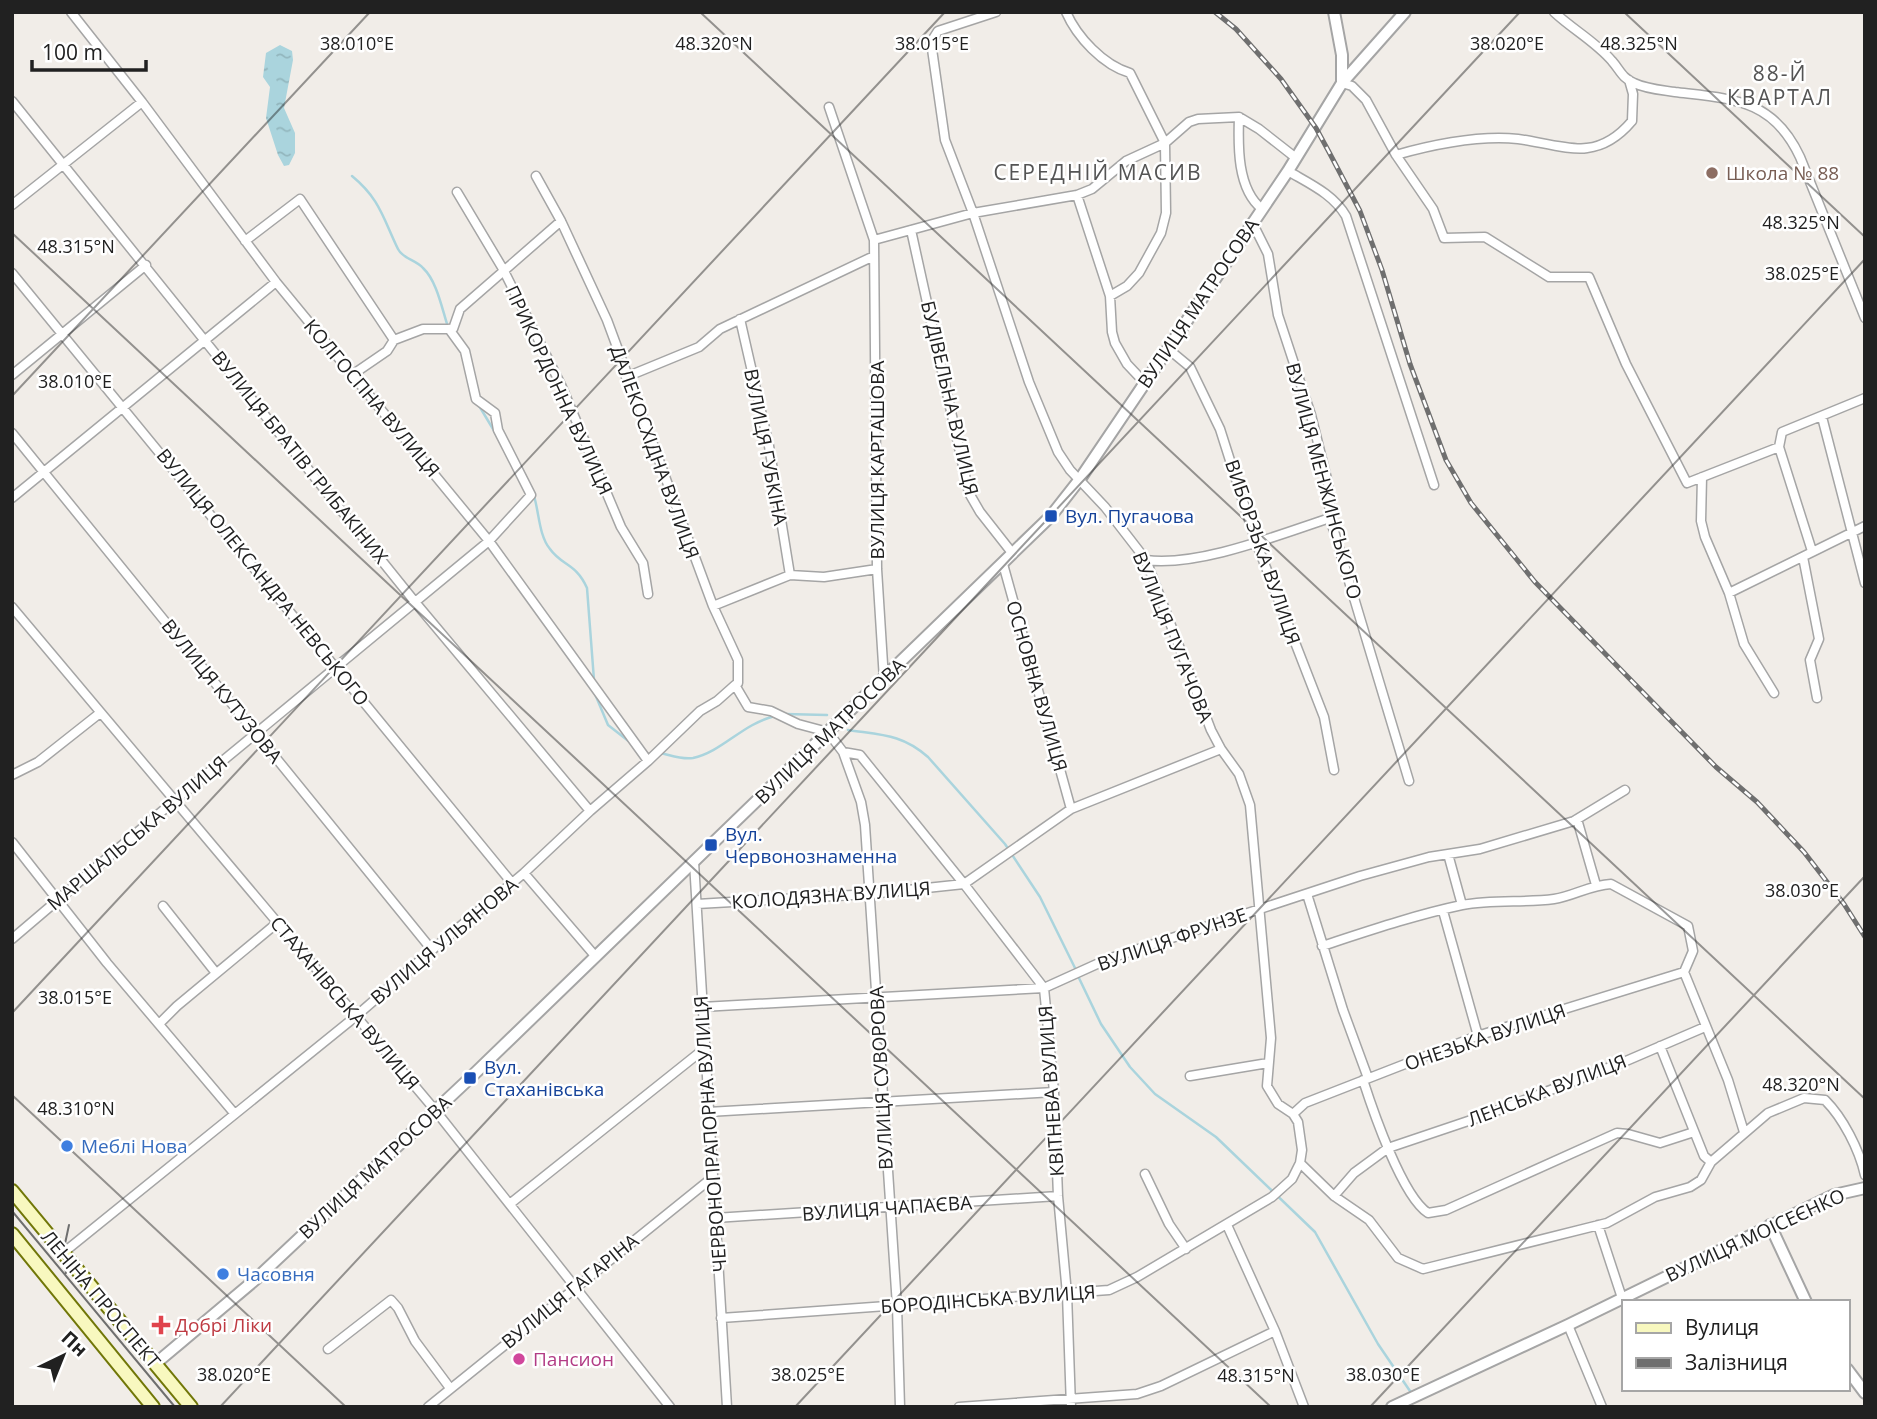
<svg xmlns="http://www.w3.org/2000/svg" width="1877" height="1419" font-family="'Open Sans',sans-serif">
  <defs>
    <pattern id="water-ripples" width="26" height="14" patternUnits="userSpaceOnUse" patternTransform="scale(1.75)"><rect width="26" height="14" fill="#aad4dd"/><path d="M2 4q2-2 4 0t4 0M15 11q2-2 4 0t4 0" fill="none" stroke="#92b6bd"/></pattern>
  </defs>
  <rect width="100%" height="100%" fill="#f1ede8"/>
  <!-- water -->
  <path fill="url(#water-ripples)" d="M280,45L292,51L293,60L284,108L295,133V153L289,165L284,166L278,155L266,118L270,87L263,77L266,53Z"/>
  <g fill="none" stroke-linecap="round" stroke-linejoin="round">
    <!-- stream -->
    <path stroke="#aad4dd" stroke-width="2.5" d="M352,176C380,199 383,218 398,249C403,259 416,260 423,268C437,281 442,309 448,327
      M478,404L496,434
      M534,496C539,512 539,536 550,549C562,566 576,563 587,588L594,680
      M595,694L608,725L631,743
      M785,714L827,715
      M848,730C881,735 902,734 928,757L1005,844L1040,897L1076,970
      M660,753C670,755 682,760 693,758C722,752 742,724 775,716
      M1078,976L1101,1024L1130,1067L1155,1094L1216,1137L1315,1232L1378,1344L1412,1394"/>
    <!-- minor casing -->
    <g stroke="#a5a5a5" stroke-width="11">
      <path id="minor" d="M1066,12C1077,37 1103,65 1130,73L1165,143L1166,213L1161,233L1139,273L1127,286L1110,296
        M1554,12C1572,29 1596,42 1612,61C1620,70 1622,78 1634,83C1646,89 1662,90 1675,92C1733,99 1773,99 1800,157L1865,318
        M1342,83L1352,86L1366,100L1396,155L1433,209L1444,238L1485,237L1549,277H1589L1626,364L1687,483L1779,447L1782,432L1865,398
        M12,101L415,602L590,811
        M829,107L874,240L877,569L884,680
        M1239,117C1238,146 1237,189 1262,209
        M1396,155C1435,144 1478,135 1518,139C1536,141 1571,151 1587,148C1605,146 1621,134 1632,121L1633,94L1629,80
        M1288,171C1310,184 1333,194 1346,216L1434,485
        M536,176L561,221L607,320L713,606L738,660V683L735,685
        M457,192L503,269L561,385L621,527L643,563L648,594
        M1077,195L1110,296L1112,332L1115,343L1127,364L1144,382
        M12,205L142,102
        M1252,222L1268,254L1278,315L1311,415L1328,483L1330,518L1409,781
        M911,230L969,493L980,512L1013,554
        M874,240L973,213L1077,195L1092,189L1126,161L1165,143L1189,122L1198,119L1239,117L1259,129L1296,158
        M245,241L300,199L394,340
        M12,273L512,883
        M740,319L769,446L790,575
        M394,340L423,329H453L460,309L561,221
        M1167,348L1190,367L1220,429L1256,542L1324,717L1334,770
        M12,375L146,265
        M352,375L387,351L394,340
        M626,377L699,347L720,329L874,256
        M1822,417L1865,583
        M12,433L432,950
        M1779,447L1812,551
        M1702,477L1701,521L1705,537L1729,593L1744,644L1774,693
        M12,498L276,282
        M1803,557L1819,639L1810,660L1817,698
        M1146,560C1198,567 1278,535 1330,518
        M1003,564L1071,809
        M1729,593L1865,526
        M713,606L790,575L824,577L877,569
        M12,607L435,1110L670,1407
        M735,685L748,707L771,711L798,724L828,732L843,752L860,755L964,884L1044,988L1054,1092L1058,1196L1067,1294L1071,1407
        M843,752L861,802L865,825L897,1306L900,1407
        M648,761L700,711L717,701L735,685
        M12,775L38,762L100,713
        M1577,819L1596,885
        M12,842L107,963L234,1113
        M1448,854L1462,905
        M694,862L727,1407
        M524,873L596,957
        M1307,894L1343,1010L1368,1078
        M697,904L870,894L964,884L1071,809L1221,749
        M163,906L216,973
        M1443,911L1478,1036
        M12,939L174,801L489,541L531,495L498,430L495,413L476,399L465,351L449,329
        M1322,946C1368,931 1415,915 1462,905C1492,899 1524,903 1554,899C1574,896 1590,885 1611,884L1688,926L1693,951L1684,972
        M1684,972L1728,1080L1744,1132
        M702,1007L1044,988L1108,959L1360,876L1429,857L1480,849L1574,821L1625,790
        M160,1023L177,1006L277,923
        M1660,1046L1704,1156L1711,1162
        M1190,1076L1268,1063
        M1363,1080C1373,1111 1402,1196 1428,1213L1446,1210L1617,1133L1628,1134L1660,1143L1694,1132
        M708,1112L1054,1092
        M1293,1114L1305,1103L1477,1036L1684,972
        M1300,1163L1334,1196L1369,1220L1398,1258L1423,1269L1607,1223L1655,1197L1690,1187L1701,1180L1711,1162L1768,1113L1804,1098L1825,1100C1843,1118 1859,1149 1865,1175
        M1145,1174L1169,1224L1186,1249
        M1334,1196L1354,1173L1388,1148L1483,1116L1626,1061L1705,1027
        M511,1203L704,1049
        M715,1218L1058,1196
        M1227,1225L1275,1331L1304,1407
        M1598,1225L1622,1298
        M63,1253L355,1017L432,950L524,873L590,811L648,761L489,541L276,282L142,102L71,12
        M721,1318L1109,1290L1137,1277L1272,1197L1292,1179L1300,1163L1302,1150L1298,1122L1293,1114L1278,1104L1267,1086L1271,1038L1250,805L1239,774L1221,749L1211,730L1146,560L1105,507L1070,470L1058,452L1029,382L973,213L945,140L931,42L938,31L996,12
        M1568,1325L1602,1407
        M328,1349L391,1300L398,1308L415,1341L450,1388
        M428,1407L713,1177
        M959,1407L1137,1394L1161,1386L1275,1331"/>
    </g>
    <!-- tertiary casing -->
    <g stroke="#a5a5a5" stroke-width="14">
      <path id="tertiary" d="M1334,12L1342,55V83
        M1770,1225L1806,1302
        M155,1364L256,1279L470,1078L1051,516L1080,479L1288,171L1342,83L1405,12
        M1847,1369L1865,1393
        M1392,1407L1568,1325L1834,1195L1865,1188"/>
    </g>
    <!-- secondary casing -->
    <g stroke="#717708" stroke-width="16">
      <path id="secondary" d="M12,1191L191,1407
        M12,1234L153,1407"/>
    </g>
    <!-- minor -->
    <use href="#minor" stroke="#fff" stroke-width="8"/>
    <!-- tertiary -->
    <use href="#tertiary" stroke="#fff" stroke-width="10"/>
    <!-- secondary -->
    <use href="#secondary" stroke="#f8f8bf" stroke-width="12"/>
    <!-- tram -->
    <path stroke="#6f6f6f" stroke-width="2" d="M12,1211L175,1407
      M66,1273L63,1253L69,1225"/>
    <!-- rail casing -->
    <g stroke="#6f6f6f" stroke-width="5">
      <path id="rail" d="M1215,12L1236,29L1281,79L1316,128L1329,152L1360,211L1382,270L1410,364L1446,460L1471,503L1535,582L1716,767L1757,802L1804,852L1844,904L1865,937"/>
    </g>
    <!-- rail -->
    <use href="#rail" stroke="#fff" stroke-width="2.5" stroke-dasharray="8" stroke-linecap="butt"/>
  </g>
  <!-- ticks -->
  <path fill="none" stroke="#212121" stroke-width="2" stroke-opacity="0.45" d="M700,12L1865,1099M1624,12L1865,237M12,233L1271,1407M12,396L370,12M12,1013L945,12M12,1095L346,1407M220,1407L1520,12M795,1407L1865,259M1370,1407L1865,876"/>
  <!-- markers -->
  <circle fill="#8d6e63" stroke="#fff" stroke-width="2.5" cx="1712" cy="173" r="7"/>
  <g fill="#1a4fb4" stroke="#fff" stroke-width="2.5">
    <rect x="1044" y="509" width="14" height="14" rx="3.5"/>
    <rect x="704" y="838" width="14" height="14" rx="3.5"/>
    <rect x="463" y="1071" width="14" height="14" rx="3.5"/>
  </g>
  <g fill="#3f7fe0" stroke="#fff" stroke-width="2.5">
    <circle cx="67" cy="1146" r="7"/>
    <circle cx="223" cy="1274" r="7"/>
  </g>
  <path fill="#e0444e" stroke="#fff" stroke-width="2.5" d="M157.5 1314.5h7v7h7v7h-7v7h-7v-7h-7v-7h7z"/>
  <circle fill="#d1479c" stroke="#fff" stroke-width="2.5" cx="519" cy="1359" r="7"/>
  <g text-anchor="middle" stroke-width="5" stroke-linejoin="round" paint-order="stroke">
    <!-- education labels -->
    <g font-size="19" fill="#785e54" stroke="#fff" text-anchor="start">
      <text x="1726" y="180">Школа № 88</text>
    </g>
    <!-- street labels -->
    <g font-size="19" fill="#212121" stroke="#fff">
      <text transform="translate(1198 303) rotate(-56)" y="7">ВУЛИЦЯ МАТРОСОВА</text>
      <text transform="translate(559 390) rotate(65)" y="7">ПРИКОРДОННА ВУЛИЦЯ</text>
      <text transform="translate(372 398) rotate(50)" y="7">КОЛГОСПНА ВУЛИЦЯ</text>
      <text transform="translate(950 398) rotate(77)" y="7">БУДІВЕЛЬНА ВУЛИЦЯ</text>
      <text transform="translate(766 447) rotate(79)" y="7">ВУЛИЦЯ ГУБКІНА</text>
      <text transform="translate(655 452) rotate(70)" y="7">ДАЛЕКОСХІДНА ВУЛИЦЯ</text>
      <text transform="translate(300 457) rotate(51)" y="7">ВУЛИЦЯ БРАТІВ ГРИБАКІНИХ</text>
      <text transform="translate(877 460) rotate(-90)" y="7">ВУЛИЦЯ КАРТАШОВА</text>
      <text transform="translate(1324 481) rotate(75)" y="7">ВУЛИЦЯ МЕНЖИНСЬКОГО</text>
      <text transform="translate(1263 552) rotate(71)" y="7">ВИБОРЗЬКА ВУЛИЦЯ</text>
      <text transform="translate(263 577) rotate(51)" y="7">ВУЛИЦЯ ОЛЕКСАНДРА НЕВСЬКОГО</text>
      <text transform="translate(1173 637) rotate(68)" y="7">ВУЛИЦЯ ПУГАЧОВА</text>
      <text transform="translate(1037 686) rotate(74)" y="7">ОСНОВНА ВУЛИЦЯ</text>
      <text transform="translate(222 691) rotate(51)" y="7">ВУЛИЦЯ КУТУЗОВА</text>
      <text transform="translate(830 731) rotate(-44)" y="7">ВУЛИЦЯ МАТРОСОВА</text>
      <text transform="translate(137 833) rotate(-40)" y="7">МАРШАЛЬСЬКА ВУЛИЦЯ</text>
      <text transform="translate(831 895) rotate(-4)" y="7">КОЛОДЯЗНА ВУЛИЦЯ</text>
      <text transform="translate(1172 939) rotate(-19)" y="7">ВУЛИЦЯ ФРУНЗЕ</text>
      <text transform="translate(444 941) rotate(-40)" y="7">ВУЛИЦЯ УЛЬЯНОВА</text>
      <text transform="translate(345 1003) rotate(50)" y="7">СТАХАНІВСЬКА ВУЛИЦЯ</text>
      <text transform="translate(1485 1037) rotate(-19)" y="7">ОНЕЗЬКА ВУЛИЦЯ</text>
      <text transform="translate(881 1078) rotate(-93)" y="7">ВУЛИЦЯ СУВОРОВА</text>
      <text transform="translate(1547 1090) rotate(-21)" y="7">ЛЕНСЬКА ВУЛИЦЯ</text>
      <text transform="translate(1051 1091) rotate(-94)" y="7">КВІТНЕВА ВУЛИЦЯ</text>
      <text transform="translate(710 1134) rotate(-94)" y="7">ЧЕРВОНОПРАПОРНА ВУЛИЦЯ</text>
      <text transform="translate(375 1167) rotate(-43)" y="7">ВУЛИЦЯ МАТРОСОВА</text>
      <text transform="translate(887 1208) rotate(-4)" y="7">ВУЛИЦЯ ЧАПАЄВА</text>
      <text transform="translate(1755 1235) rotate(-25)" y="7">ВУЛИЦЯ МОІСЕЄНКО</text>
      <text transform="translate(570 1291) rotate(-39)" y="7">ВУЛИЦЯ ГАГАРІНА</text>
      <text transform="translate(101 1299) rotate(50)" y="7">ЛЕНІНА ПРОСПЕКТ</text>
      <text transform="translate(988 1299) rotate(-4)" y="7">БОРОДІНСЬКА ВУЛИЦЯ</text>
    </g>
    <!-- transit labels -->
    <g font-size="19" fill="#164399" stroke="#fff" text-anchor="start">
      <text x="1065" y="523">Вул. Пугачова</text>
      <text x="725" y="841">Вул.<tspan x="725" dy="22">Червонознаменна</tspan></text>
      <text x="484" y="1074">Вул.<tspan x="484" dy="22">Стаханівська</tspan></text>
    </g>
    <!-- shop labels -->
    <g font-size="19" fill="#366cbe" stroke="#fff" text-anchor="start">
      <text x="81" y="1153">Меблі Нова</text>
      <text x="237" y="1281">Часовня</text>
    </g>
    <!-- health labels -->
    <g font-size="19" fill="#be3a42" stroke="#fff" text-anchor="start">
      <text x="175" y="1332">Добрі Ліки</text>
    </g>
    <!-- hotel labels -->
    <g font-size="19" fill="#b23c85" stroke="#fff" text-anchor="start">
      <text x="533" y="1366">Пансион</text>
    </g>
    <!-- neighbourhood labels -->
    <g font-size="21" letter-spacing="2" fill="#545454" stroke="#fff">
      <text x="1780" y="81">88-Й<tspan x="1780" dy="24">КВАРТАЛ</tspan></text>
      <text x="1098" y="180">СЕРЕДНІЙ МАСИВ</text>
    </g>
  </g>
  <g font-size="18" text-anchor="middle" fill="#212121" stroke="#fff" stroke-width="5" stroke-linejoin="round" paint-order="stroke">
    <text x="1639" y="50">48.325°N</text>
    <text x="714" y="50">48.320°N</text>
    <text x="357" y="50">38.010°E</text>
    <text x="932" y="50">38.015°E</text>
    <text x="1507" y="50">38.020°E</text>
    <text x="1801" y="229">48.325°N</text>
    <text x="76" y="253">48.315°N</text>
    <text x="1802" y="280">38.025°E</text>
    <text x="75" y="388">38.010°E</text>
    <text x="1802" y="897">38.030°E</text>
    <text x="75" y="1004">38.015°E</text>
    <text x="1801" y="1091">48.320°N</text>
    <text x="76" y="1115">48.310°N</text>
    <text x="234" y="1381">38.020°E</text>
    <text x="808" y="1381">38.025°E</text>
    <text x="1383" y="1381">38.030°E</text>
    <text x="1256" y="1382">48.315°N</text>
  </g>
  <!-- border -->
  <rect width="1877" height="1419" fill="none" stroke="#212121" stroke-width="28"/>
  <!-- legend -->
  <rect x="1622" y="1300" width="228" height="91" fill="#ffffff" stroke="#a6a6a6" stroke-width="2"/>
  <rect x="1636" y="1323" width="35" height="10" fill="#f8f8bf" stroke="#a6a6a6" stroke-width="2"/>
  <text x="1685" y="1335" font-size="21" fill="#212121">Вулиця</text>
  <rect x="1636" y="1358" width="35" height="10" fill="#6f6f6f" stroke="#a6a6a6" stroke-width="2"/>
  <text x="1685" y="1370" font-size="21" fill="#212121">Залізниця</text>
  <!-- north arrow -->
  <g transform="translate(63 1356) rotate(43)" stroke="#ffffff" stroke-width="5" paint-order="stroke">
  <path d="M0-5L12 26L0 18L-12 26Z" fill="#212121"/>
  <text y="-10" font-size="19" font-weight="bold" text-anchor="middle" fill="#212121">Пн</text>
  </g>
  <!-- scale -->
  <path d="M32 60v10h114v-10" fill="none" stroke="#212121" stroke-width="3.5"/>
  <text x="42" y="60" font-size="21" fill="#212121" stroke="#ffffff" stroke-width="5" paint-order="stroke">100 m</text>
</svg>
